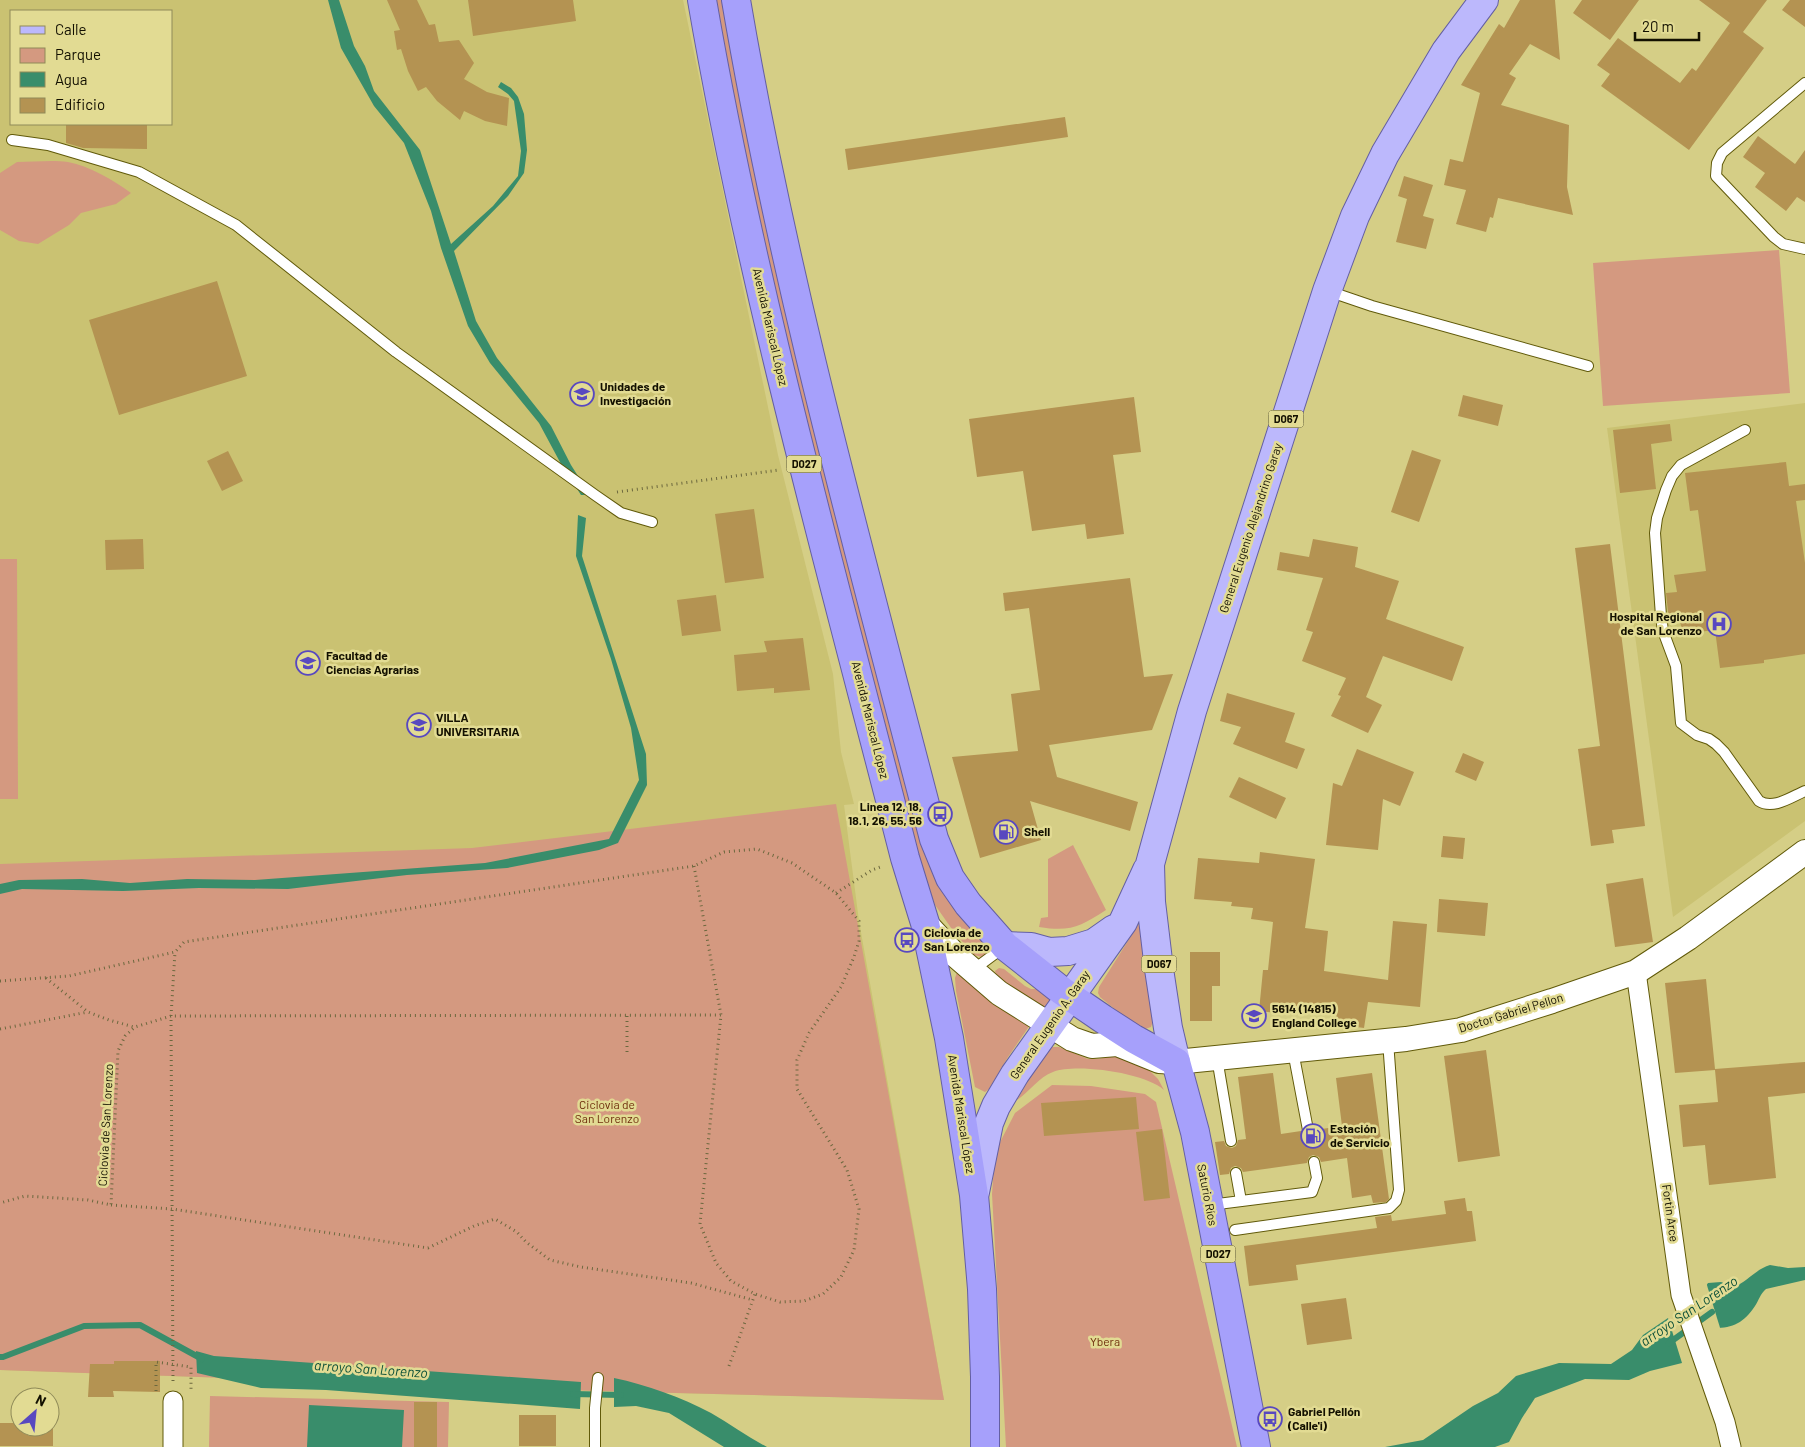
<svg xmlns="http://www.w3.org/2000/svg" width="1805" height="1447" font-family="Barlow,sans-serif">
  <rect width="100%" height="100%" fill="#d5ce86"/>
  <!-- built -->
  <path fill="#cac272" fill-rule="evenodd" d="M0,0H683L778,455L833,674L841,752L854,804L844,805L859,921L944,1400L597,1391L0,1370ZM11,11H171V124H11Z
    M1805,403V821L1673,917L1607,428Z"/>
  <!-- green -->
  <path fill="#d49980" d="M714,0H722L757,177L899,754L933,875L947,898L965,921L986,943L988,948L987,953L982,957L974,955L954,932L935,905L925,878L891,756L833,533L749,179Z
    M17,162C33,162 52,160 68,162C90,166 113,180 131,193L116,204L81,213L69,225L38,244L19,241L0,230V173Z
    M1779,250L1790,393L1603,406L1593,263Z
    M0,559H17L18,799H0Z
    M836,804L944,1400L597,1391L0,1370V864L472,848Z
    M1073,845L1106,910C1080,927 1070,932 1039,927L1041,918L1048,917V859Z
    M1138,925L1142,926L1154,1018L1151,1027L1145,1029L1134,1025L1100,997L1098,993L1099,987Z
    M999,968L1004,969L1025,986L1031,989H1040L1051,1000L1044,1010L1043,1011L997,977L995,971Z
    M957,972L1030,1025L1008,1057L989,1089L985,1092L975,1087L956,991L955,978Z
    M1052,1047H1059L1088,1059H1098L1118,1055L1149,1070L1158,1079L1164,1090C1145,1073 1077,1063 1053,1072C1039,1077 1029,1092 1017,1100L1037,1065Z
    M1052,1085L1091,1086L1145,1094L1156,1102L1237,1447H1006L992,1194L995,1152L1015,1113Z
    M210,1396L449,1402L448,1447H209Z"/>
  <!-- water -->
  <path fill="#398d6b" d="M328,0H339L354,46L365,66L374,91L420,150L451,244L493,206L518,176L521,151L514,101L508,94L498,87L501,82L511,88L518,97L524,114L527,150L524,173L508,196L454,251L476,321L497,358L551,426L571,465L590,495H581L561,464L539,423L490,363L468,326L441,248L431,211L404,143L374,106L341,48Z
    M578,515L586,518L582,556L646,754L647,785L618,843L599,850L507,868L407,875L288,889L199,888L123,891L22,889L0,894V884L19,880L82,879L130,883L187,879L255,880L485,863L609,839L639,780L631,728L611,659L576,556Z
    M1770,1265L1788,1268L1805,1267V1280L1766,1289C1760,1294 1759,1300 1755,1306C1743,1324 1731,1329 1710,1328L1698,1298L1708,1283L1721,1282L1734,1287C1747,1282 1756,1269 1770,1265Z
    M1668,1318L1682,1363L1650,1371L1629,1380L1585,1379L1535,1398L1522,1418L1509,1442L1495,1447H1385L1423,1440L1473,1406L1498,1393L1516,1376L1559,1363L1611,1364L1632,1350L1643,1335Z
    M196,1351L214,1356L581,1382L580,1409L326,1390L261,1388L197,1373Z
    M614,1378C647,1385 681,1397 711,1413C730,1424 748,1437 767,1447H724L669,1413L636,1406L614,1407Z
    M309,1405L404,1410L402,1447H307Z"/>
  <!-- pier -->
  <path fill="#d5ce86" d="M1706,1282L1721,1331L1708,1330L1696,1299Z"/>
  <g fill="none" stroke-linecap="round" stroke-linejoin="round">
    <!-- stream -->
    <path stroke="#398d6b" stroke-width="6" d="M1669,1343L1712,1312
      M0,1357H3L84,1326L140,1325L202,1359
      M573,1394L621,1395"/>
  </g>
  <!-- building -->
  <path fill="#b49352" d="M387,0H417L429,25L435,24L439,42L459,40L474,63L464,79L487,92L509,98L507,126L485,121L464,111L460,120L437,101L426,87L418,91L408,71L401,49L397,50L394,31L400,30Z
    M468,0H573L576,21L473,36Z
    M1520,0H1555L1560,60L1530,44L1509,74L1516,78L1501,105L1569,125L1567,187L1573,215L1498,198L1493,218L1490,217L1486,232L1456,224L1466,190L1444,185L1450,159L1463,162L1480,93L1461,85L1499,24L1504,28Z
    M1582,0H1639L1610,40L1573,13Z
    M1699,0H1767L1743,32L1764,48L1689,150L1601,86L1610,74L1597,65L1618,38L1680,83L1692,68L1696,71L1730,23Z
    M1790,0H1805V27L1782,10Z
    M1065,117L1068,137L848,170L845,149Z
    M66,124H147V149L83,148L66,143Z
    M1758,136L1795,164L1805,150V202L1797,197L1786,211L1755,187L1765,173L1743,157Z
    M1404,176L1433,185L1423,216L1434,219L1426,249L1396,242L1407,199L1398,196Z
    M217,281L247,376L119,415L89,320Z
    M1463,395L1503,405L1498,426L1458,416Z
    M1134,397L1141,452L1113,455L1124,534L1087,539L1085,524L1032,531L1023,471L977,477L969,419Z
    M1670,424L1672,441L1651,444L1656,489L1620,493L1613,430Z
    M1412,450L1441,460L1419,522L1391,512Z
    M228,451L243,481L222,491L207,461Z
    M1786,462L1789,486L1805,484V500L1796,501L1805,563V654L1764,660V663L1720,668L1715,630L1682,634L1680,619L1669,621L1666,593L1677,592L1674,575L1706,571L1698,510L1690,511L1685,473Z
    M754,509L764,578L725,583L715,514Z
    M143,539L144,569L106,570L105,540Z
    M1313,539L1358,547L1355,567L1399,581L1386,619L1464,647L1452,681L1383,656L1366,697L1382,705L1368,733L1331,716L1341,696L1338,695L1346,678L1302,661L1313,632L1306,630L1323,578L1277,570L1280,552L1309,557Z
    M1610,544L1645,826L1612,830L1614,843L1591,846L1578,749L1600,746L1575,548Z
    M1130,578L1144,677L1173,674L1152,730L1049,745L1057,777L1138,802L1130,831L1030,801L1041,840L980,858L952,757L1018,751L1011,694L1040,690L1029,608L1005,611L1003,593Z
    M716,595L721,631L682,636L677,600Z
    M803,638L810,690L774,693V688L737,691L734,655L767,652L764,641Z
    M1227,693L1295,713L1285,742L1305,749L1297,769L1233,744L1241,727L1220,721Z
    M1357,749L1414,772L1400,806L1383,799L1378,850L1326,845L1333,783L1342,786Z
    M1463,753L1484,762L1476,781L1455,772Z
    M1239,777L1286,798L1276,819L1229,797Z
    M1443,836L1465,838L1463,859L1441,857Z
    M1260,852L1315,859L1305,928L1328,931L1324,971L1388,980L1393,921L1427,924L1420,1007L1368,1002L1364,1028L1335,1024L1337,1013L1276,1008V1013L1259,1011L1263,970H1268L1273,922L1251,919L1253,908L1231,906L1232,902L1194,899L1198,858L1259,863Z
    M1643,878L1653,942L1615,947L1606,884Z
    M1439,899L1488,903L1485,936L1437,932Z
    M1190,952H1220V986H1212V1021H1190Z
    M1706,979L1715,1069L1805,1062V1093L1768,1097L1776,1178L1709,1185L1705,1145L1683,1147L1679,1105L1718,1102L1715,1070L1675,1073L1665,983Z
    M1486,1050L1500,1156L1458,1162L1444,1056Z
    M1273,1073L1281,1134L1301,1131L1303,1135L1309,1137L1313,1135L1315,1130L1342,1126L1336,1078L1372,1073L1389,1199L1386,1202L1373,1203L1371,1195L1352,1198L1347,1158L1321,1162L1319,1157L1313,1155L1309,1157L1307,1163L1243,1172L1241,1168L1235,1166L1231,1168L1229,1174L1220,1175L1215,1142L1224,1141L1226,1146L1232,1148L1236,1146L1238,1140L1246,1139L1238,1077Z
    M1136,1097L1139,1129L1044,1136L1041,1103Z
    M1162,1129L1170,1198L1144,1201L1136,1132Z
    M1465,1198L1467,1211H1472L1476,1241L1296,1265L1298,1280L1249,1286L1244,1246L1377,1228L1375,1217L1391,1215L1392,1221L1446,1214L1444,1201Z
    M1346,1298L1352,1339L1307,1345L1301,1304Z
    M114,1361H160V1392L113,1391L114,1397H88L90,1364H114Z
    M414,1402H437V1447H414Z
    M18,1411H20V1427H50V1411L53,1412V1446H0V1423H18Z
    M519,1415H556V1446H519Z"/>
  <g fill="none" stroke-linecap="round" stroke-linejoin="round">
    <!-- service casing -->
    <g stroke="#615a0a" stroke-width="12">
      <path id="service" d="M1805,83L1722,153L1717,163L1716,176L1774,237L1783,244L1805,249
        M12,140L48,145L139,172L236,225L396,352L595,495L621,513L652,522
        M1328,291L1372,306L1588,366
        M1745,430L1681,465L1672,476L1666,490L1657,518L1655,533L1661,616L1663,631L1676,666L1681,723L1697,735L1709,739L1716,744L1724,752L1759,801C1773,810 1791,797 1805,791
        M973,970L1004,947
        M1293,1051L1308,1130
        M1217,1058L1231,1141
        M1236,1173L1241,1201
        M1210,1205L1312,1192L1317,1178L1314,1162
        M1235,1230L1389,1208L1396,1201L1399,1190L1388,1041
        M595,1447V1408L598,1378"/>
    </g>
    <!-- minor casing -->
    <g stroke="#615a0a" stroke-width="21">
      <path id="minor" d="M1636,972L1681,1295L1725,1422L1731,1447
        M173,1401V1447"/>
    </g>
    <!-- tertiary casing -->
    <g stroke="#615a0a" stroke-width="26">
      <path id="tertiary" d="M925,923L955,955L999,993L1072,1039L1092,1046L1117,1044L1159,1061L1176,1062L1406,1039L1461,1030L1552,1001L1636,972L1688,938L1805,852"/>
    </g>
    <!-- primary casing -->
    <g stroke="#645fa2" stroke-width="30">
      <path id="primary" d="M1005,946L1031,947L1049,952L1068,951L1094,943L1114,929
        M1176,1062L1168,1028L1159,969L1151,902L1150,864L1192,711L1327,291L1355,216L1385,154L1446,51L1484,0
        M975,1192L989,1123L996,1106L1015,1074L1123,922L1147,870"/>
    </g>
    <!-- trunk casing -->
    <g stroke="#645fa2" stroke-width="30">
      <path id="trunk" d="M702,0C752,290 832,573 905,858L925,923L949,1038L974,1195L982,1289L985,1377V1447
        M736,0C784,283 862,561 934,839L950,878L968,904L1005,946L1062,991L1103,1019L1134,1039L1176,1062L1195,1132L1256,1447"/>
    </g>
    <!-- path -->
    <path stroke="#6c683e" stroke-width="3" stroke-dasharray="1 4" stroke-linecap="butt" d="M617,492L779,470
      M694,866L721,1015
      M836,893L872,870L883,866
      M46,978L88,1012L109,1020L134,1027
      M0,981L69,976L175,952L184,942L694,866L724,852L757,849L792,863L836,893L859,921V941L854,957L841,987L809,1033L797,1060V1089L847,1170L859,1209L854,1250L841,1277L823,1294L804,1301L780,1302L755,1294L731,1281L716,1263L700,1224L721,1015L171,1016L135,1027L125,1036L118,1051L111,1205L88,1200L25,1196L0,1203
      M0,1029L88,1012
      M627,1052V1015
      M111,1205L172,1209L428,1248L474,1226L495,1219L517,1232L526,1242L550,1260L581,1267L691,1283L753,1300
      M729,1366L755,1294
      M173,1381L171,1016L175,952
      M156,1391V1362L191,1367V1391"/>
    <!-- service -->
    <use href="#service" stroke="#fff" stroke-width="10"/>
    <!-- minor -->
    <use href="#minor" stroke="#fff" stroke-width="19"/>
    <!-- tertiary -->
    <use href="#tertiary" stroke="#fff" stroke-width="24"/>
    <!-- primary -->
    <use href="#primary" stroke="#bcb8fc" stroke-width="28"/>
    <!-- trunk -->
    <use href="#trunk" stroke="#a6a0fb" stroke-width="28"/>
  </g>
  <!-- icons -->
  <defs>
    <g id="university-ring" transform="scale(1.25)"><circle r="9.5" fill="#e2db93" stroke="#5848c0" stroke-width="1.5"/><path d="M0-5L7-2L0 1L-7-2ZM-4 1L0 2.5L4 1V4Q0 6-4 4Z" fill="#5848c0"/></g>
    <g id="hospital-ring" transform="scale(1.25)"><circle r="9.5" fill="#e2db93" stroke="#5848c0" stroke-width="1.5"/><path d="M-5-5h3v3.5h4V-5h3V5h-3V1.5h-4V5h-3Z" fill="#5848c0"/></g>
    <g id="bus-ring" transform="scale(1.25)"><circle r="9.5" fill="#e2db93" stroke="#5848c0" stroke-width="1.5"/><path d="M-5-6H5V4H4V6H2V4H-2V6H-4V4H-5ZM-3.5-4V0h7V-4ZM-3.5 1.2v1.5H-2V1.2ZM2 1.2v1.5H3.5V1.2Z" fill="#5848c0"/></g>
    <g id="fuel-ring" transform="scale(1.25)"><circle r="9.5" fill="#e2db93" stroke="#5848c0" stroke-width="1.5"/><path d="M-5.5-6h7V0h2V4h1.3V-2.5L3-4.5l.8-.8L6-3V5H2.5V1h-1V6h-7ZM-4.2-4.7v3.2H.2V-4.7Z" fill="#5848c0"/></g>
    <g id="school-ring" transform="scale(1.25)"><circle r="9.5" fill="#e2db93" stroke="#5848c0" stroke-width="1.5"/><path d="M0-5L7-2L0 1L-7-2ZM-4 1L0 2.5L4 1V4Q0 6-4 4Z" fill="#5848c0"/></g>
  </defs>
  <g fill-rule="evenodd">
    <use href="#university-ring" x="582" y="394"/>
    <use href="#hospital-ring" x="1719" y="624"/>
    <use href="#university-ring" x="308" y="663"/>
    <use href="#university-ring" x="419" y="725"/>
    <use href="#bus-ring" x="940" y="814"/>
    <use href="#fuel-ring" x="1006" y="832"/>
    <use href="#bus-ring" x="907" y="940"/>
    <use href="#school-ring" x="1254" y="1016"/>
    <use href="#fuel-ring" x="1313" y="1136"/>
    <use href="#bus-ring" x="1270" y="1419"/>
  </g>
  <g text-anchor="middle" stroke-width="5" stroke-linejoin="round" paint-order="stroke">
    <!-- shield labels -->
    <g fill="#e2db93" stroke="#514d2c" stroke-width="1">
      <rect x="1268.5" y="410.5" width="35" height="17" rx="4"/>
      <rect x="786.5" y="455.5" width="35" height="17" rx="4"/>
      <rect x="1141.5" y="955.5" width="35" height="17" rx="4"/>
      <rect x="1200.5" y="1245.5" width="35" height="17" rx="4"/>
    </g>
    <g font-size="11" font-weight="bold" fill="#131000">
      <text x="1286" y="423">D067</text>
      <text x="804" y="468">D027</text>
      <text x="1159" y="968">D067</text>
      <text x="1218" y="1258">D027</text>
    </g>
    <!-- street labels -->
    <g font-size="12" fill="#131000" stroke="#e2db93">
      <text transform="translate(770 327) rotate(77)" y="4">Avenida Mariscal López</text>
      <text transform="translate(1251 528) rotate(-72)" y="4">General Eugenio Alejandrino Garay</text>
      <text transform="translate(870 720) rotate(76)" y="4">Avenida Mariscal López</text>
      <text transform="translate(1511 1013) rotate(-17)" y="4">Doctor Gabriel Pellon</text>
      <text transform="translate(1050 1025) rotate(-55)" y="4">General Eugenio A. Garay</text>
      <text transform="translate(961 1114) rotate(81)" y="4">Avenida Mariscal López</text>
      <text transform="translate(106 1125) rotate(-87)" y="4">Ciclovia de San Lorenzo</text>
      <text transform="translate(1207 1195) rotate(79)" y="4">Saturio Ríos</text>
      <text transform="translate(1670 1213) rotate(82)" y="4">Fortin Arce</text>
    </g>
    <!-- poi labels -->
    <g font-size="12" font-weight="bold" fill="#131000" stroke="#e2db93" text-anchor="start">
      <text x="600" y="391">Unidades de<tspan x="600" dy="14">Investigación</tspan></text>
      <text x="1702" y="621" text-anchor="end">Hospital Regional<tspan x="1702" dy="14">de San Lorenzo</tspan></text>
      <text x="326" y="660">Facultad de<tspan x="326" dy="14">Ciencias Agrarias</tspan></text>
      <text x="436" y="722">VILLA<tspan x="436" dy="14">UNIVERSITARIA</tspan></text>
      <text x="922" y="811" text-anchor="end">Linea 12, 18,<tspan x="922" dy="14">18.1, 26, 55, 56</tspan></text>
      <text x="1024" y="836">Shell</text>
      <text x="924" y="937">Ciclovía de<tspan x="924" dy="14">San Lorenzo</tspan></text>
      <text x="1272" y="1013">5614 (14815)<tspan x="1272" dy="14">England College</tspan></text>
      <text x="1330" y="1133">Estación<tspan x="1330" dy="14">de Servicio</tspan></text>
      <text x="1288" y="1416">Gabriel Pellón<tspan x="1288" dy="14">(Calle'i)</tspan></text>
    </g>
    <!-- park labels -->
    <g font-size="12" fill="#6f2e0d" stroke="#e2db93">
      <text x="607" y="1109">Ciclovia de<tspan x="607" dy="14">San Lorenzo</tspan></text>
      <text x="1105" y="1346">Ybera</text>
    </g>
    <!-- water labels -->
    <g font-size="14" font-style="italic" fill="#0e5139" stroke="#e2db93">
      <text transform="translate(1689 1311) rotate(-34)" y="5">arroyo San Lorenzo</text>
      <text transform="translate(371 1369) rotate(4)" y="5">arroyo San Lorenzo</text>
    </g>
  </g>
  <!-- legend -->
  <rect x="10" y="10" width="162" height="115" fill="#e2db93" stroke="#8f8a58"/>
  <rect x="20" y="26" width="25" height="8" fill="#bcb8fc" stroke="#8f8a58"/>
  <text x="55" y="35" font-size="15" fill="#131000">Calle</text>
  <rect x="20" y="48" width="25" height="15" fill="#d49980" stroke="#8f8a58"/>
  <text x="55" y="60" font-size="15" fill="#131000">Parque</text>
  <rect x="20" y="72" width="25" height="15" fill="#398d6b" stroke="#8f8a58"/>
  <text x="55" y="85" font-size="15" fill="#131000">Agua</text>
  <rect x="20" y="98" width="25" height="15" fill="#b49352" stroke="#8f8a58"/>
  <text x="55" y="110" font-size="15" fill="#131000">Edificio</text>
  <!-- north arrow -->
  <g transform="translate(35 1412) rotate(27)"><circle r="24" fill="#e2db93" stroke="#8f8a58"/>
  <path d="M0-4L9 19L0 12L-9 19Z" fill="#5848c0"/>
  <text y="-8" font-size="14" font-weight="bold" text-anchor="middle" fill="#131000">N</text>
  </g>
  <!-- scale -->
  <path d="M1635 32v8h64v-8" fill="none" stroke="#131000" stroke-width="2.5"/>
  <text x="1642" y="32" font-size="15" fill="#131000" stroke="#e2db93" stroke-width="4" paint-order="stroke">20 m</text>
</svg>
